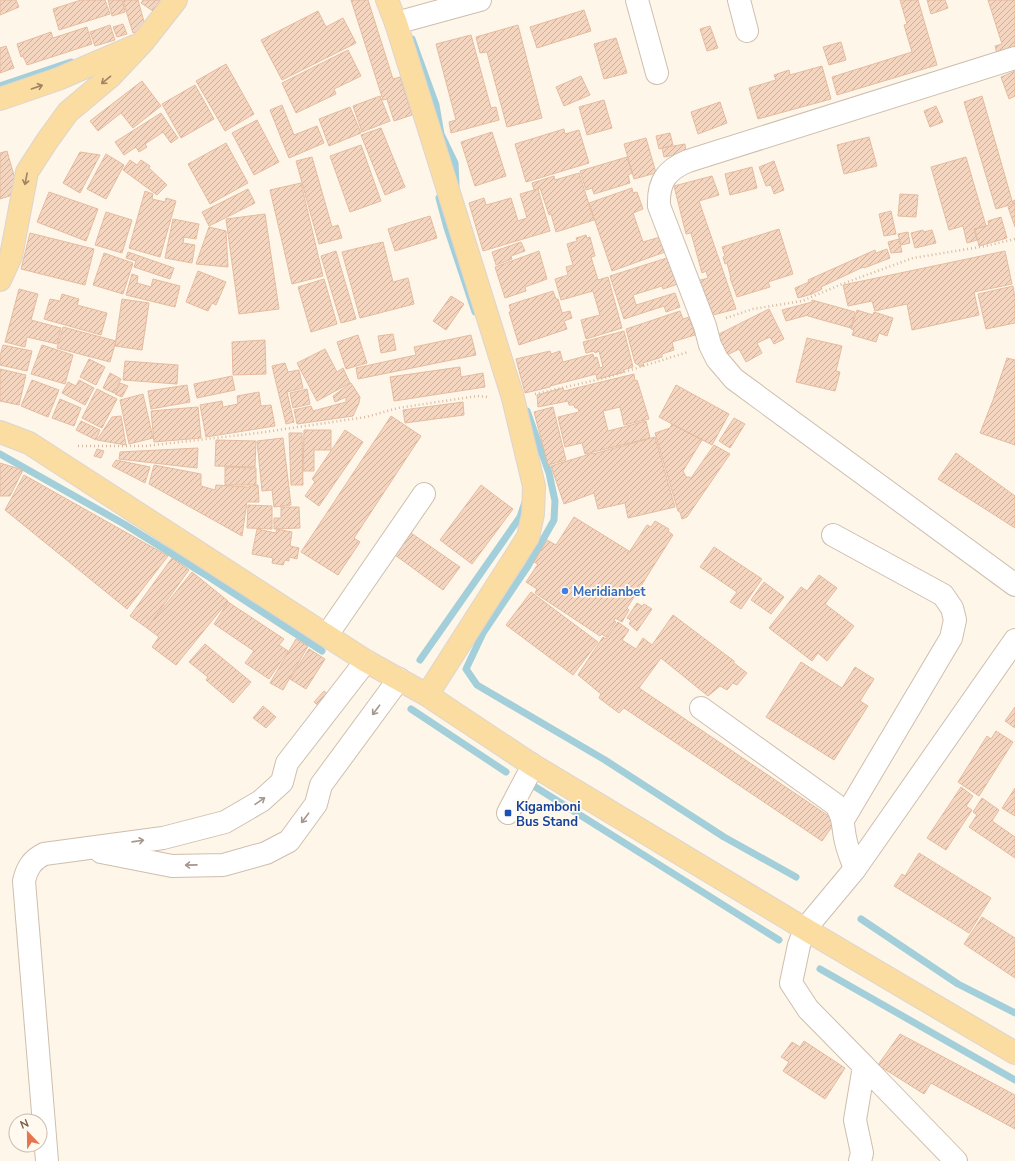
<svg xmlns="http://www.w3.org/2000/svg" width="1015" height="1161" font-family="'Nunito Sans',sans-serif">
  <defs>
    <pattern id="building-hatch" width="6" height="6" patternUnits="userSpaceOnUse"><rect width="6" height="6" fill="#f3d5c0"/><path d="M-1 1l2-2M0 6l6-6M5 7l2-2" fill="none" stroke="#cab09e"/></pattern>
  </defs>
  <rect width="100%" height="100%" fill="#fdf6e9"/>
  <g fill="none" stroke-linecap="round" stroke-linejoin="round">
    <!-- stream -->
    <path stroke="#a2cfd9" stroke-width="7" d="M412,39L436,105L441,134L455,163L456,185
      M0,86L71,62
      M439,198L447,228L475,312
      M527,411L549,473L555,501L554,520L528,566L483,633L466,669L477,685L605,760L724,837L796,877
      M0,454L124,524L209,577L322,651
      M420,660L520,517L525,502
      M411,709L506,772
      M529,783L779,940
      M861,919L958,984L1015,1013
      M820,969L1015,1080"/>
  </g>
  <!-- building -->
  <path fill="url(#building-hatch)" stroke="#e6bca0" d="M0,0H16L19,7L0,15Z
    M81,0H105L110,14L59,30L53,9Z
    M108,0H122L125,12L112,16Z
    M126,0H138L146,29L133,33L123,1Z
    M143,0H160L153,11L141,3Z
    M351,0H368L393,79L400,77L412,115L394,121L387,99L383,100Z
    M900,0H918L937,65L837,95L832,77L912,52L904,25L907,24Z
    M927,0H945L948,8L931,14Z
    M988,0H1015V49L997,54L995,46L1002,44Z
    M584,10L591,31L537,48L530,27Z
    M318,11L326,27L343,18L356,43L282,80L261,40Z
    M123,24L127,34L117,37L113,27Z
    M110,25L115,40L95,46L90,32Z
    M518,25L542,118L507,127L487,52L480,53L476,37Z
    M710,26L718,48L707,51L700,29Z
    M87,27L92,44L27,65L23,56L21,57L17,44L51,32L53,38Z
    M471,35L491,108L496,107L499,120L451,133L449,122L456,120L436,44Z
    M616,38L627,73L604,79L594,44Z
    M841,42L846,60L829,65L823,47Z
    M6,46L14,68L0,73V48Z
    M348,50L361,76L334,89L336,94L296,113L282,83Z
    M226,64L254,114L225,131L196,81Z
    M822,66L831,99L758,119L749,88L776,80L774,75L789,70L790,75Z
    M1015,71V96L1009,99L1001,77Z
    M581,76L590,95L564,106L556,87Z
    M142,81L161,106L133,128L121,113L98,131L90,121Z
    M195,85L214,119L181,138L162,104Z
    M380,96L390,121L362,132L353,106Z
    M982,96L1013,204L996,209L964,102Z
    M604,100L612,128L587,135L579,107Z
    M720,102L727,123L698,134L691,112Z
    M282,105L294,135L317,126L324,143L289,158L270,110Z
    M936,106L943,122L930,127L924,111Z
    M350,107L361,133L329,146L319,119Z
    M161,113L178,138L171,143L163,132L145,144L147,147L139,152L136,147L124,155L115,142Z
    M257,120L279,162L254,175L232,133Z
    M381,128L405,187L385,195L361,135Z
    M564,129L565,134L579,130L589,163L526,182L515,144Z
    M492,132L506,176L475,186L461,142Z
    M670,133L673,145L659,149L656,136Z
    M869,137L877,166L844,174L837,145Z
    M646,138L656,173L634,179L624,144Z
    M226,143L248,183L210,204L188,164Z
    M685,144L686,153L664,157L662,148Z
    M361,145L381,201L350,212L330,156Z
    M7,151L19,193L0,199V153Z
    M80,152L100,155L80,193L63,183Z
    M106,154L124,165L106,199L87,189Z
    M312,157L332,227L338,225L342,238L319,244L296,161Z
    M627,157L632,173L628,175L630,183L594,194L592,188L586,190L580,171Z
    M966,157L986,226L974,229L977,240L967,243L963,226L949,230L931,167Z
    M130,160L137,165L141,160L150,166L149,168L167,185L157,195L123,170Z
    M774,161L784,190L774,194L771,185L766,186L759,167Z
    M752,167L757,188L730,195L725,174Z
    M579,173L594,220L556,232L551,214L549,215L540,188L534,190L532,183L554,176L555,180Z
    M712,176L719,195L699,201L736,309L713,315L711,310L704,315L706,296H702L697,281L708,278L706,271L702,273L691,233L686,234L674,186Z
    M301,183L323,276L292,284L270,190Z
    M632,188L633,193L637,192L643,209L633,213L643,242L660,237L665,252L612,271L589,203Z
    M248,189L255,203L209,226L202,212Z
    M538,189L550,231L483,251L469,203L484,198L486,205L511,198L518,221L527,218L520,194Z
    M145,191L153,194L152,199L165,202L166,198L176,201L160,257L129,248Z
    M49,192L98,209L86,241L37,222Z
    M900,194L918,195L916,217L898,216Z
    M1015,200V227L1008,207L1014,205L1013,201Z
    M891,211L896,234L884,236L879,214Z
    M106,212L132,220L122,253L95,245Z
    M265,214L279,309L239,314L226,219Z
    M430,216L437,238L395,251L388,229Z
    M1001,217L1007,238L979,246L975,229L989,225L988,221Z
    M173,219L199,224L196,239L184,237L183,243L195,245L192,263L165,258Z
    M209,227L226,231L228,267L196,264Z
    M779,229L793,274L768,282L770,287L737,297L730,278H731L727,263L725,264L723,257L725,256L722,247Z
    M923,230V232L932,230L936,243L915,248L911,233Z
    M908,232L910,243L901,245L898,234Z
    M30,233L94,249L85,285L21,269Z
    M586,235L587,238L590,237L595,256L591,257L598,280L608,277L622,328L586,339L581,320L600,315L593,291L561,300L555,279L568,275L566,267L573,265L567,244L577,241L576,238Z
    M899,239L902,252L891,253L888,242Z
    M383,242L393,282L408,278L414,304L360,318L342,252Z
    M521,242L525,251L511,256L512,259L496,265L492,252Z
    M887,249L890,258L864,268L863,267L821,287L822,289L812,294L798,298L795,288L809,282L808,280L875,250L876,253Z
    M336,251L356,319L341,323L321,256Z
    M539,251L547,279L525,287L526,291L505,298L495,267Z
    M1005,251L1012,284L974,292L979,315L912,330L907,304L875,311L872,301L848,306L843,285Z
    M128,252L174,268L170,279L134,267L136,261L126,258Z
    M104,253L133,263L123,294L93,285Z
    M670,257L678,284L663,289L662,286L633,295L636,305L675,293L680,307L666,312L664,306L624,319L610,276Z
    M198,271L226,282L216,305L212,303L208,311L186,302Z
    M132,274L138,276L137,283L151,287L153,279L180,286L175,307L126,295Z
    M324,279L337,324L311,332L298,287Z
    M1013,286L1015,298V323L986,329L978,294Z
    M19,289L38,294L31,320L61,328L57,344L27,337L25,347L5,342Z
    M553,291L556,299H558L562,313L570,311L572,318L564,321L567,329L519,345L509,312H511L509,305Z
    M62,294L79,299L77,305L107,313L101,335L44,319L50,299L60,301Z
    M451,296L464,304L446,330L433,321Z
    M122,299L149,303L142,350L115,346Z
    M812,300L855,312L851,328L808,316V315L786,321L782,310L812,302Z
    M769,309L784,339L774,344L770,337L757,343L762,353L746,362L739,349L727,355L717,335Z
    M857,310L873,315L874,312L893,318L887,336L879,333L876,342L852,335L854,330L851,329Z
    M680,311L683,319L689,317L695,335L672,342L674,350L662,354V357L643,363L644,366H640L635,363L626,329Z
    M63,327L116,341L110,362L57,348Z
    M624,331L633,367L623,370L624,372L606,377L597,379L596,374L550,386V387L525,393L516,359L550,351L551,354L560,351L563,362L593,354L594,358L597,357L600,368L603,367L599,351L595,353L594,351L586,353L583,342Z
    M393,334L396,350L381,353L378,336Z
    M358,335L367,363L346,369L337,342Z
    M471,335L476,355L358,379L356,368L416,355L414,347Z
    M807,338L842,346L836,371L840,372L835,391L796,382Z
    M265,340L266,374L233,375L232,342Z
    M3,345L32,351L27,371L0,365V356Z
    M42,345L73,355L65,384L31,374Z
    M325,349L337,372L343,368L350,383L317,401L297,363Z
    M1007,358L1015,360V445L980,433L993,400Z
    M89,359L105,367L96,385L80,377Z
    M125,361L178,365L177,384L123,380Z
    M285,363L288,372L299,370L303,388L287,392L294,422L286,424L272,366Z
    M460,367L461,377L483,373L485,387L394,401L390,377Z
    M0,369L26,375L19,405L0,401Z
    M110,373L121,379L114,393L103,388Z
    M634,374L635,381L637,380L649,419L624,425L620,407L603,411L608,431L646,421L650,438L585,454L582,443L565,447L558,417L579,412L578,408H575L574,405H569L568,401L538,407L537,395L563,388L564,391Z
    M232,376L235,390L197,398L194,384Z
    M32,380L59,390L48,417L21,406Z
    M79,380L94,388L85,405L62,393L68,382L76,386Z
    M120,383L128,386L122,397L115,394Z
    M351,383L360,397L359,403L353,416L297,424L294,410L311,406L313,411L346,402V397L335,402L333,396Z
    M187,385L190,402L151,409L148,391Z
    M676,385L729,414L712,445L659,417Z
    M97,389L117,399L102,428L82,418Z
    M307,389L310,404L293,408L290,393Z
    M259,392L261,406L271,405L275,426L206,437L200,405L222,401L223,407L238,404L237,396Z
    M143,394L153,438L129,444L120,400Z
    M60,399L81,408L74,426L52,418Z
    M463,402L464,415L405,423L403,410Z
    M198,407L201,438L154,442L151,411Z
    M553,407L566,460L548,465L534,412Z
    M121,416L126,445L97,440L112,417Z
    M391,416L421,436L354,538L360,542L338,575L301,552Z
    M734,418L745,424L730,448L719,441Z
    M81,421L100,430L96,440L76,430Z
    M672,424L702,440L683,471L686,477H689L691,478L714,445L730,454L687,517L682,519L680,512L678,511L655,433L670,428Z
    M304,430H331V450H314V471H303Z
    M345,430L363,442L319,506L305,496L315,482L312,479Z
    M289,433H302L303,485H291Z
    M655,437L675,507L628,518L625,503L598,509L594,493L564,504L551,466L593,453V454Z
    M283,438L291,505L274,507L272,490L262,491L257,441Z
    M216,440L256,441L255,467L215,466Z
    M198,448L197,468L119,459L120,452Z
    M97,449L104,451L101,458L94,456Z
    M956,453L1015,496V528L938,479Z
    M116,460L150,467L145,483L112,466Z
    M0,463L23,470L10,496H0Z
    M154,465L201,474V486L215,490L216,485L248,487L258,485L259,502H247L242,536L149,484Z
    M225,467L256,468V485H225Z
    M24,475L168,556L127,609L5,510Z
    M481,485L513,509L472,564L440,540Z
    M248,505L272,506V529L247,528Z
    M281,507H299L300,528L274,529V518H281Z
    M574,517L629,551L627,553L628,554L647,525L651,527L655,521L669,529L668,531L673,535L627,608L629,610L622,622L615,618L614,621L616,622L606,637L602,634L600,636L535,593L537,589L526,582L538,564L534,562L547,540L556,545Z
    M257,529L276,533L277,529L292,532L290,546L299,548L297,559L289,557V561L285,560L283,565L272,563L273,558L252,554Z
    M411,533L460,567L443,590L395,555Z
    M714,547L762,579L741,609L730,602L737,592L700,567Z
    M172,558L189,570L147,628L130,616Z
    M192,572L228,601L176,665L152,647L159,637L147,628Z
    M819,575L837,588L825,604L854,626L827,661L818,653L812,661L769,628L801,587L807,591Z
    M764,582L784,597L771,614L751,600Z
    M531,592L598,642L573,675L506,625Z
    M228,602L284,639L279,645L288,651L269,679L245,663L254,651L214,624Z
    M637,603L642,606L644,604L652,609L637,631L629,624L631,620L627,618Z
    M673,615L734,661V663L747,673L737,685L733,683L727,690L720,686L708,696L661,658L639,688L836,821L822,841L624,708L619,713L599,698L601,694L578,675L603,637L606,639L618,622L629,630L622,640L636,649L643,638L652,645Z
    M296,639L308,646L283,690L270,683Z
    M205,644L251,682L233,703L206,680L208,677L189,662Z
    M309,649L325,659L306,689L290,679Z
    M801,662L842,688L855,667L874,679L860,701L868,706L834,760L766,717Z
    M324,691L330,696L320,707L314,702Z
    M263,706L276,717L266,728L253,718Z
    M1015,707V728L1005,721Z
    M996,731L1013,742L979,796L958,782L987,736L991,739Z
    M961,787L973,796L966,806L972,810L946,850L927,838Z
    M1015,788V816L1002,808Z
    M982,798L999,810L992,821L1015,837V858L969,827L977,815L973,812Z
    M919,853L991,898L969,933L894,886L902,874L905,876Z
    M982,917L1015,938V978L964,944Z
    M900,1034L1015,1095V1129L931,1083L924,1094L878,1065Z
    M804,1041L845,1068L825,1099L783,1071L789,1062L781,1057L792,1042L800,1047Z"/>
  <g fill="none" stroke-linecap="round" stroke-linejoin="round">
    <!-- minor casing -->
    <g stroke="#cfbeae" stroke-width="24">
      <path id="minor" d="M637,0L657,73
        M739,0L747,31
        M396,23L480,0
        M1015,58L688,161C666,170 658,182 659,206L705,326L710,345L717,359L734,379L1015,585
        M833,535L943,595L952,608L955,620L951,638L843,820
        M327,635L424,494
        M701,708L836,805C845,820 842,826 846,842C848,851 852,860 855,869
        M508,813L530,771L531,764
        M101,852L172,866L223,865L266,853L289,841L316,804L321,785L399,679
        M864,1066L956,1161
        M47,1161L24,881C27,868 32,860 44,854L163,838L225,822L261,801L282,782L287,763L366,661
        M860,1161L862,1153L855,1120L864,1066L808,1009L791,983L799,945L805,929L855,869L1015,640"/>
    </g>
    <!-- major casing -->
    <g stroke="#dcd5d0" stroke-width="24">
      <path id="major" d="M387,0L396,23L513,398L534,486L533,514L528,537L427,695
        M0,99L58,79L135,46
        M0,280L11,256L27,172L47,141L68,112L111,76L143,42L176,0
        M0,432L29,443L366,661L427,695L531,764L805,929L1015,1053"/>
    </g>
    <!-- path -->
    <path stroke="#d8b9a2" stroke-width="2.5" stroke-dasharray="1 3" stroke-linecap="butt" d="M726,318L753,309L802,301L842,284L913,258L986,246L1015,239
      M535,394L605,378L688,352
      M78,446H146L258,433L366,417L398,408L477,396L488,397"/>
    <!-- minor -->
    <use href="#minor" stroke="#fff" stroke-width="22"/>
    <!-- major -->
    <use href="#major" stroke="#fbdca1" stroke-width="22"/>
  </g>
  <!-- one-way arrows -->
  <defs><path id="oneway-shaft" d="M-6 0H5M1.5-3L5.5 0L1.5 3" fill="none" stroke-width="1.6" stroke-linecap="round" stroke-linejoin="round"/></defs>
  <g stroke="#9f8366">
    <use href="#oneway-shaft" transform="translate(106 80) rotate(141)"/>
    <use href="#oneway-shaft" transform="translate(37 87) rotate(-19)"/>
    <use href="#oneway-shaft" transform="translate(26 179) rotate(101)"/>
  </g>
  <g stroke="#a7968b">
    <use href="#oneway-shaft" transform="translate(376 710) rotate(127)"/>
    <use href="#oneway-shaft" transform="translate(260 801) rotate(-35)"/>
    <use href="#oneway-shaft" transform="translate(305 818) rotate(127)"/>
    <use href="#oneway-shaft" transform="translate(138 841) rotate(-8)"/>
    <use href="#oneway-shaft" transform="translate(191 865) rotate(179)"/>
  </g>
  <!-- markers -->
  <circle fill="#3f7fe0" stroke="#fff9f0" stroke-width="1.5" cx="565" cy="591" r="4"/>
  <rect fill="#1a4fb4" stroke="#fff9f0" stroke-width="1.5" x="504" y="809" width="8" height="8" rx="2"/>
  <g text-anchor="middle" stroke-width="3.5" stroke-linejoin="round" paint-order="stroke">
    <!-- shop labels -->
    <g font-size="13" font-weight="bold" fill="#366cbe" stroke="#fff9f0" text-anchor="start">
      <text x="573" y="596">Meridianbet</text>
    </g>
    <!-- transit labels -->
    <g font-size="13" font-weight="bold" fill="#164399" stroke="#fff9f0" text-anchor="start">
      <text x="516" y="811">Kigamboni<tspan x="516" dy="15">Bus Stand</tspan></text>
    </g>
  </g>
  <!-- north arrow -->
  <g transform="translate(28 1133) rotate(338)"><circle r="19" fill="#fff9f0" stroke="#c9bbae"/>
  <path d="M0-3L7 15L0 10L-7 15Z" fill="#e7744d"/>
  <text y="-6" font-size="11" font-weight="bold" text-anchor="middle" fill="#785d4c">N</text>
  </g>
</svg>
